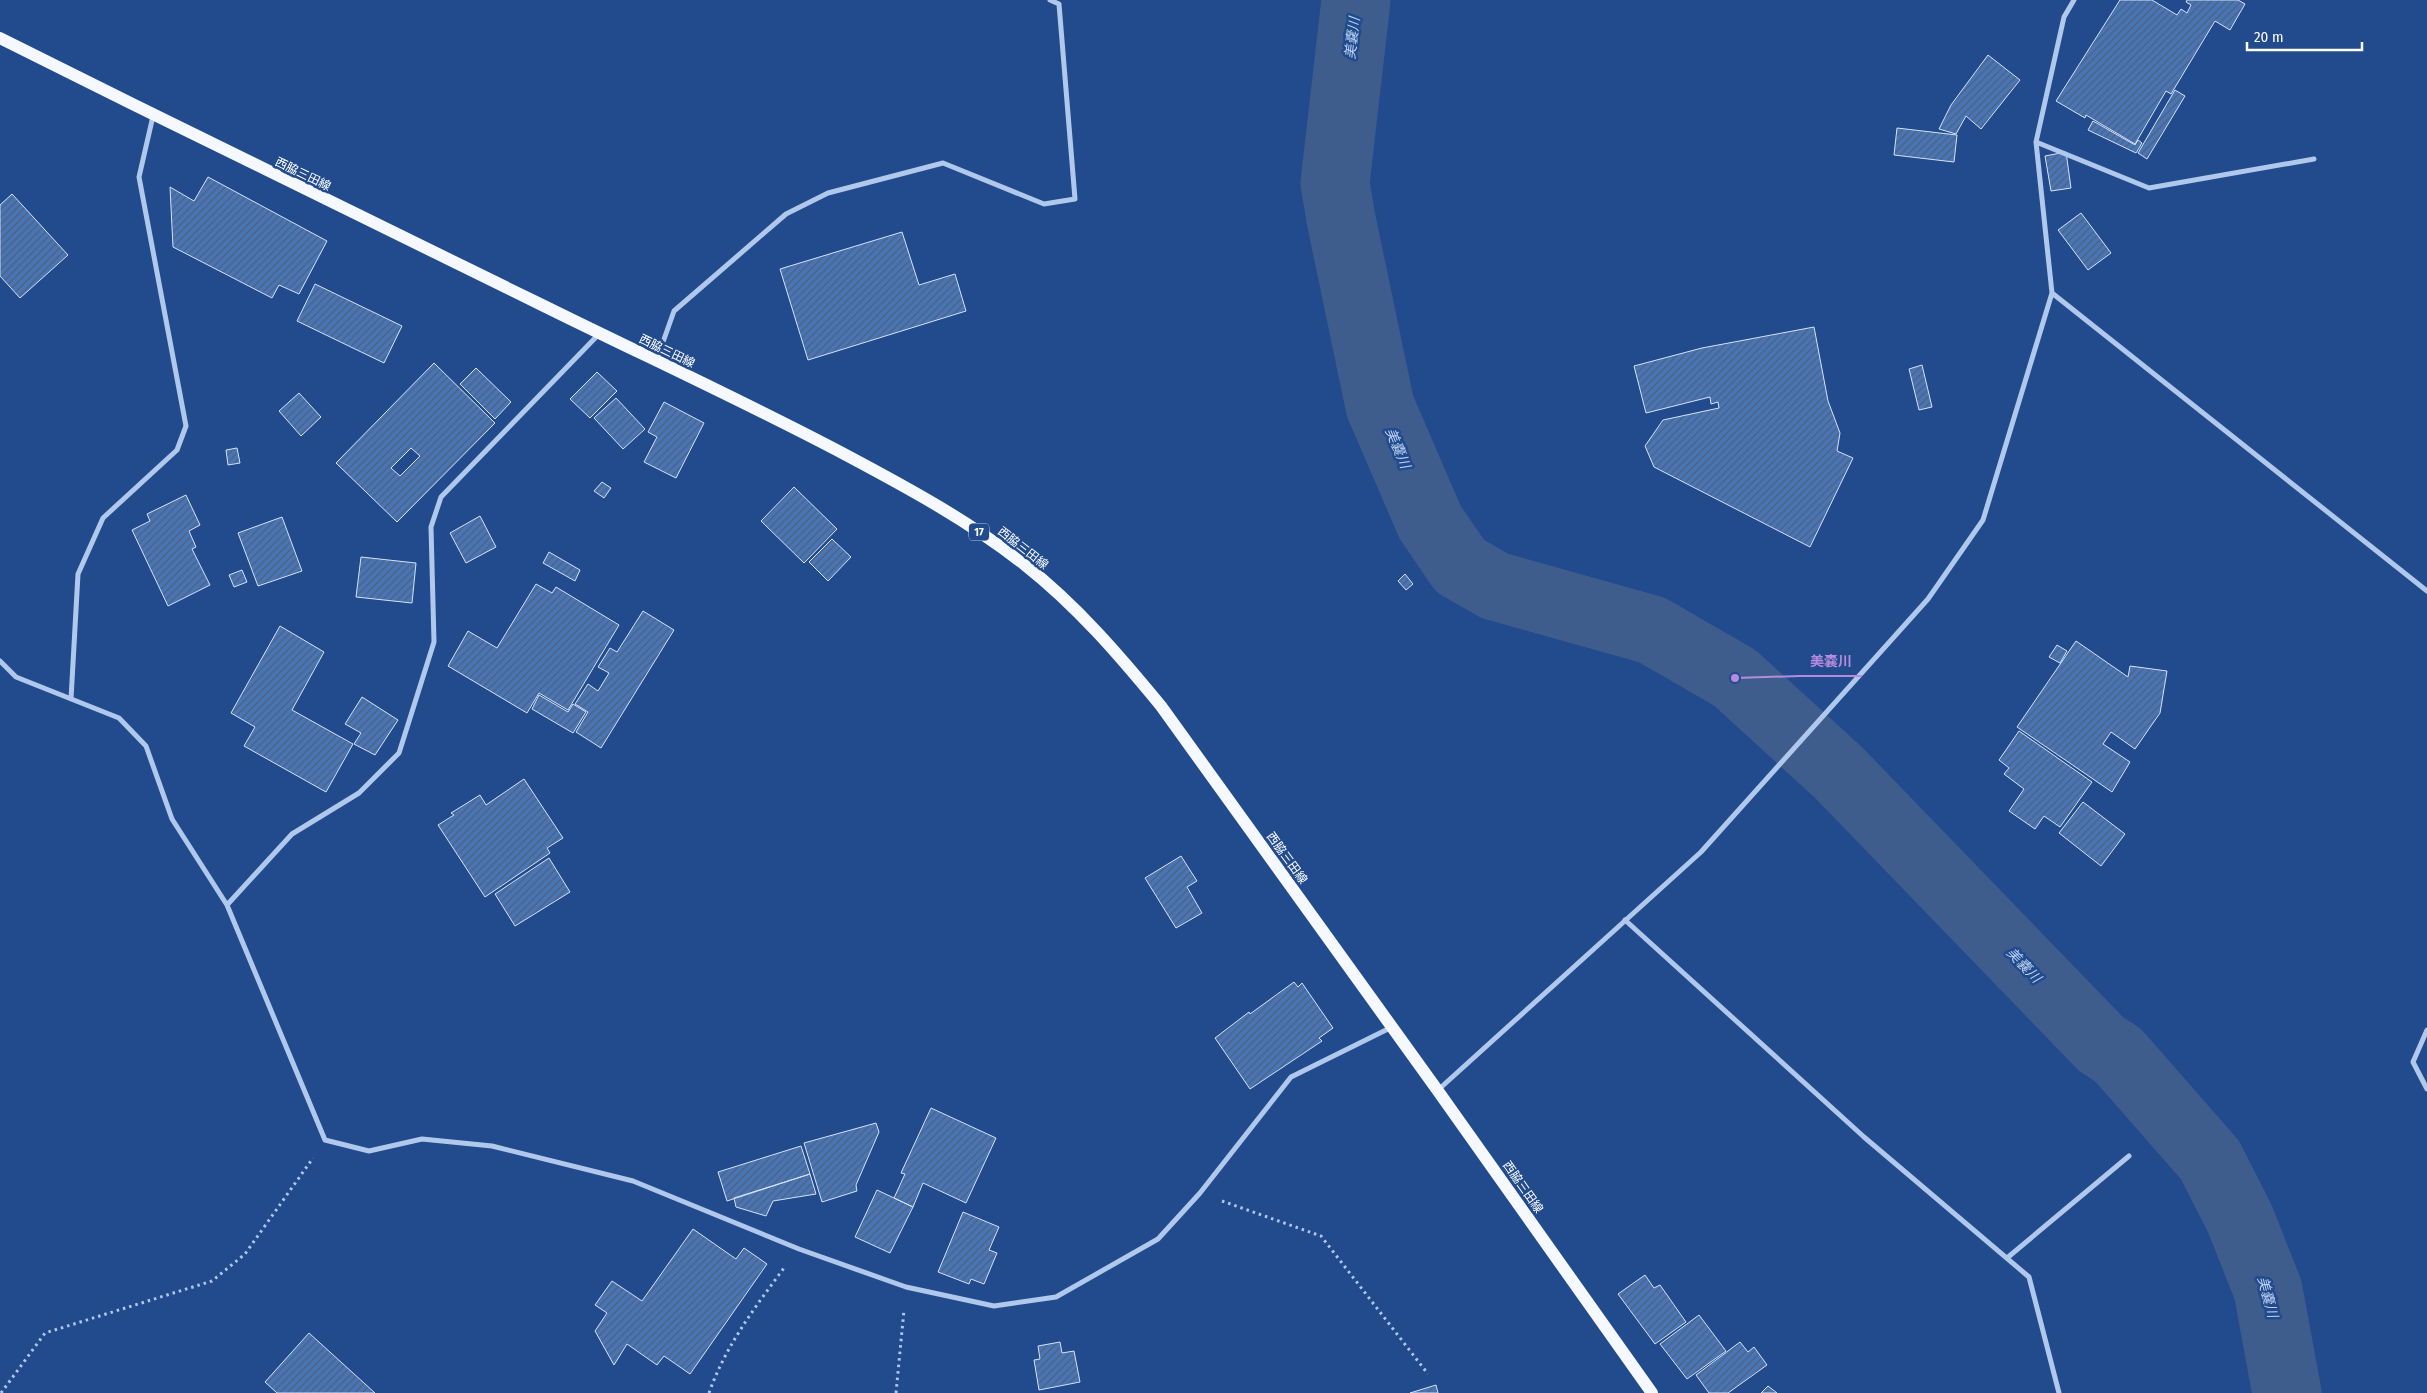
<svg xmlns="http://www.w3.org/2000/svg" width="2427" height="1393" font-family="'Fira Sans Condensed','Noto Sans JP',sans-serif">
  <defs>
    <pattern id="building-hatch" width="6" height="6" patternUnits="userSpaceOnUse" patternTransform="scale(1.25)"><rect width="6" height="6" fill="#4a75b4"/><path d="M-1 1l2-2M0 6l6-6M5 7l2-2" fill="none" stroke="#4b6080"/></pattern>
  </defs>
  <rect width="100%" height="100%" fill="#214b8d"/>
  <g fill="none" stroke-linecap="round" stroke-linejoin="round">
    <!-- river -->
    <path stroke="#3f5d8c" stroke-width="69" d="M1356,0L1335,183L1341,219L1380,406L1430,522L1460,566L1495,586L1652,630L1735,678L1839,773L2101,1044L2118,1055L2210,1160L2240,1219L2268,1290L2287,1393"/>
  </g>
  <!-- building -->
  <path fill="url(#building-hatch)" stroke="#d5e3f9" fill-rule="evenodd" d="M2120,0H2152L2177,15L2181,9L2187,13L2191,5L2186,2L2187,0H2238L2245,4L2230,30L2215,21L2171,94L2166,91L2135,144L2086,115L2085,118L2056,101Z
    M1988,55L2020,80L1981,129L1966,116L1956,134L1939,129L1951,105Z
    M2175,90L2185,96L2147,159L2138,153Z
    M2093,121L2135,145L2138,140L2142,143L2136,153L2088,130Z
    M1897,128L1957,135L1954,162L1894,155Z
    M2066,152L2071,188L2051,191L2045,156Z
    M208,177L327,241L299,294L279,285L272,298L173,247L170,187L194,201Z
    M12,194L68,255L20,298L0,276V205Z
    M2081,213L2111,253L2088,270L2058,230Z
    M902,232L919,285L955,274L966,311L808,360L780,269Z
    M315,284L402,326L384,363L297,321Z
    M1814,327L1828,401L1840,433L1837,451L1853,458L1810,547L1654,467L1645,446L1663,420L1719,408L1718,402L1711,404L1710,397L1646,413L1634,366L1702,348Z
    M434,363L495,423L397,522L336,463ZM411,448L420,456L400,476L391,468Z
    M1922,365L1932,407L1919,410L1909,369Z
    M476,368L511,402L495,419L460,384Z
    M597,372L617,391L590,418L570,399Z
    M299,393L321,417L301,436L279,411Z
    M616,398L645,429L623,449L594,418Z
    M664,402L704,423L676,478L644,462L657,437L648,432Z
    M237,448L240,463L228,465L226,450Z
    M602,482L611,488L604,498L594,491Z
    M794,487L837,529L804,563L761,521Z
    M186,495L200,525L189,531L196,547L192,549L210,585L168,606L132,530L150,521L147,514Z
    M480,516L496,547L466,563L450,533Z
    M282,517L302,571L258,586L238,533Z
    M832,539L851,557L828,581L809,562Z
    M549,552L580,570L575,581L543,563Z
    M361,557L416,563L412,603L356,597Z
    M242,570L247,582L234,587L229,575Z
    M1405,574L1413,584L1406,590L1398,581Z
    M536,584L552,593L556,587L619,625L568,710L539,693L527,713L448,666L468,631L497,648Z
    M643,611L674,630L601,748L576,732L588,712L575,704L588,684L598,691L609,673L598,667L610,648L617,652Z
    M280,626L324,652L292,710L353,744L326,792L244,746L255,727L231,713Z
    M2076,641L2128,677L2130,666L2167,671L2160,713L2135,749L2111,732L2103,744L2130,762L2112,792L2017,727Z
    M2057,645L2067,651L2060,663L2049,657Z
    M539,695L568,712L573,704L586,712L573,733L532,709Z
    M362,697L398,720L375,755L354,744L361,733L345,724Z
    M2019,731L2092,782L2060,827L2044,816L2035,829L2009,811L2024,789L2004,774L2009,768L1999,760Z
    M524,779L563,838L547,848L550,853L485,897L438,825L454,815L451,813L480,795L486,805Z
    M2083,802L2125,834L2101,866L2059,833Z
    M1181,856L1197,881L1187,887L1202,913L1176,928L1145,878Z
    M549,858L570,892L515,926L495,894Z
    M1294,982L1298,987L1302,983L1333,1028L1319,1038L1322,1041L1250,1089L1215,1038L1249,1012L1250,1014Z
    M931,1108L996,1138L966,1203L923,1183L913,1207L894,1198L905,1174L901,1173Z
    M876,1123L879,1132L856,1185L857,1191L822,1202L804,1143Z
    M801,1146L810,1174L727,1201L718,1172Z
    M810,1174L816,1194L773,1201L766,1216L736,1207L734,1198Z
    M877,1190L913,1207L890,1253L855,1237Z
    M963,1212L999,1227L989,1250L997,1253L984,1284L971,1279L969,1284L938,1272Z
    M693,1229L736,1259L744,1248L767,1264L690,1374L664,1356L657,1365L627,1344L614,1365L595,1331L607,1313L595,1305L612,1281L642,1301Z
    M1645,1275L1654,1288L1660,1285L1686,1322L1655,1344L1618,1294Z
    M1699,1315L1726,1351L1687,1379L1660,1344Z
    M309,1333L375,1393H277L265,1382Z
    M1060,1342L1062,1353L1074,1351L1080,1382L1039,1390L1034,1360L1040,1359L1038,1346Z
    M1740,1342L1748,1352L1754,1347L1767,1365L1728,1393H1709L1696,1375Z
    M1436,1385L1438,1393H1410Z
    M1768,1386L1777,1393H1761Z"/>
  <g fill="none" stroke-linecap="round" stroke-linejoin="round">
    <!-- path -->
    <path stroke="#b0c8ec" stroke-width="3" stroke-dasharray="2.5 4" stroke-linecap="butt" d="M1222,1201L1321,1236L1428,1374
      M1,1393L45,1333L212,1281L245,1254L313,1158
      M709,1393C725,1347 755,1307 784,1268
      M896,1393L904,1310"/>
    <!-- street -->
    <path stroke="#b0c8ec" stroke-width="5" d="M2036,142L2149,188L2314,159
      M2052,293L2427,591
      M657,359L674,311L786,214L828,193L943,163L1044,204L1075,199L1059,4L1050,0
      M0,661L16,677L119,718L146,746L172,819L227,905L325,1140L369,1151L422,1139L492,1146L633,1181L799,1249L906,1287L994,1306L1056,1297L1158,1239L1200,1193L1291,1077L1392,1027
      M71,699L78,574L103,518L177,450L186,426L139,177L153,116
      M227,905L292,834L359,793L399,753L434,642L431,527L441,497L599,334
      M1625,920L1864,1137L2029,1277L2059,1393
      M2427,1030L2413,1062L2427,1089
      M1438,1090L1701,852L1928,599L1983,520L2052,293L2036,142L2064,17L2074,0
      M2007,1258L2129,1156"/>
    <!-- primary -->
    <path stroke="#f5f8ff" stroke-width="12" d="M0,38C180,128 360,217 542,305C643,355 746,402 846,455C908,488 969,521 1025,565C1077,606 1119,655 1161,706L1438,1091L1652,1393"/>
  </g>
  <g text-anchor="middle" stroke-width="5" stroke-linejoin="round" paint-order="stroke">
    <!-- shield labels -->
    <rect fill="#214b8d" stroke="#bcc9dd" stroke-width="1" x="969" y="523.5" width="20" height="17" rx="4"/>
    <g font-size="11" font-weight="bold" fill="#fff">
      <text x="979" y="536">17</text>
    </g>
    <!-- street labels -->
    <g font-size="12" fill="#fff" stroke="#214b8d">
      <text transform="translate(303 174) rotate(26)" y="4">西脇三田線</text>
      <text transform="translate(667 351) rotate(26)" y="4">西脇三田線</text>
      <text transform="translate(1023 548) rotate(38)" y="4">西脇三田線</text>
      <text transform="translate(1287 858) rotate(54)" y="4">西脇三田線</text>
      <text transform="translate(1523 1187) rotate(55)" y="4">西脇三田線</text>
    </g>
    <!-- water labels -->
    <g font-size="14" font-style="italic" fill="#bcd2f3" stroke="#214b8d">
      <text transform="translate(1352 38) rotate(-83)" y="5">美嚢川</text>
      <text transform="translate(1398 448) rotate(67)" y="5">美嚢川</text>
      <text transform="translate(2024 965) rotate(46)" y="5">美嚢川</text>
      <text transform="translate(2268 1297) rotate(75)" y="5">美嚢川</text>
    </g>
  </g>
  <!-- callouts -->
  <path fill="none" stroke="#b68bdc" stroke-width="2" d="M1735 678L1800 676H1862"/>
  <circle fill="#b68bdc" stroke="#214b8d" stroke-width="2" cx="1735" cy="678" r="5"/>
  <g font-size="14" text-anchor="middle" font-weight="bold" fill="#b68bdc" stroke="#214b8d" stroke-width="5" stroke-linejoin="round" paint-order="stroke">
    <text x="1831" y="666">美嚢川</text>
  </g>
  <!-- scale -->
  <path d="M2247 42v8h115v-8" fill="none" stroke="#ffffff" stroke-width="2.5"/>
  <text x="2254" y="42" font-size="15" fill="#ffffff" stroke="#214b8d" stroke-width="4" paint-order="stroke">20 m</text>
</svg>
